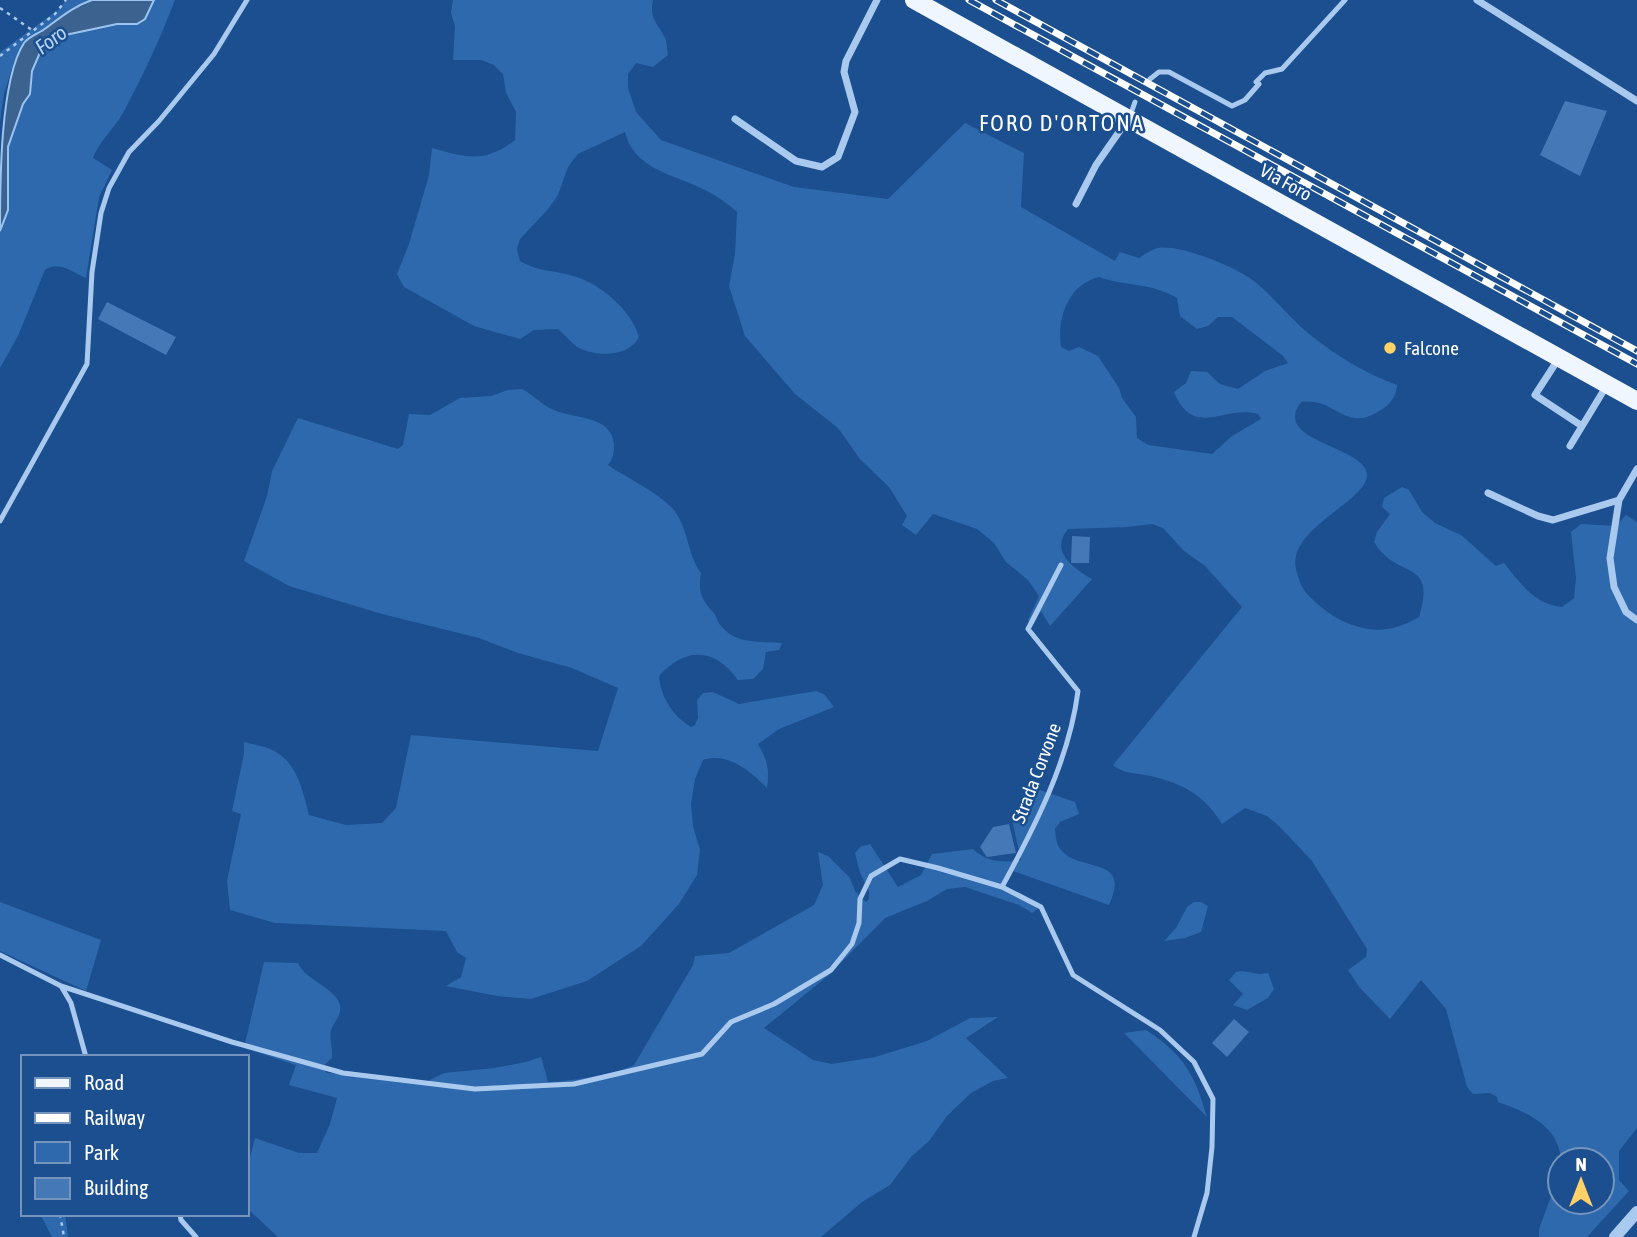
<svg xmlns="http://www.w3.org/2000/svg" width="1637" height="1237" font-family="'Asap Condensed',sans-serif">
  <rect width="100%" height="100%" fill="#1b4f8f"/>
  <!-- green -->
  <path fill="#2e69ad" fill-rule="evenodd" d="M66,0H92L60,17L14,62L4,94L0,122V52L58,10Z
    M154,0H175C160,39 143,76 123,113C114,129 100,140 93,158L112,170L99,197L86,278C72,272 58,260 45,270L18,336L0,368V231L8,210V148L23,104L30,94L32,71L42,48L56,37L117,24H137L145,19Z
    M453,0H653C649,21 658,22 665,38C667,42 667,50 668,55L653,67L636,63L628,74V88L636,112L661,140L794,187L888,199L965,123L1024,153L1021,207L1115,261L1120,252L1139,258C1144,255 1152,249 1158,248C1180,244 1236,267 1254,281C1275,298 1291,320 1313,337C1338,357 1367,374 1397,385C1397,394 1392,402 1384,408C1344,436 1338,397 1301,402C1271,442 1364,445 1367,474C1369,502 1282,529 1297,573C1300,583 1302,589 1309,596C1325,612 1341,623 1363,628C1383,633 1402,627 1419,617C1437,557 1397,581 1374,542L1377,532L1390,514L1382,507L1384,498L1402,487L1409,490L1422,512L1435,523L1461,535L1496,566L1504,563C1521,584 1534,604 1562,607L1574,598L1576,578L1571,532L1581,524L1616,526L1626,515L1637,522V1128L1619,1151V1180L1629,1191L1587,1237H1539V1229L1556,1183L1560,1165V1202H1602V1160H1561C1559,1126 1527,1112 1498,1102L1497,1097L1490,1093L1473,1094L1467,1087L1446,1009L1421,980L1390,1019L1360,988L1348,970L1366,957L1367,949L1312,861L1279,826L1267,816L1245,808L1222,824C1203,793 1180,782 1145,775C1134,773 1122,773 1113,765L1242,607L1205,566L1184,551L1163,528L1152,524L1128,527L1068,529C1049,552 1074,568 1092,579L1050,626L1041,611L1034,624L1028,620L1039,596L1028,580L1006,562L994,543L977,529L933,514L916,535L902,525L907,516L889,487L860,459L838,428L795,394L745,336L729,286L735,254L737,212C727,203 717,196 705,190C674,174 634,170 625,132L578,154L568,167L558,195L549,208L520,239L517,249L520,261C539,272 553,270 573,276C600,283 632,311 639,337C629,357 598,357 579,348C572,344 565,335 558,329L534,330L520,339L474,326L404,287L397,274L409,244L429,175L432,148C467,158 485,163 515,140L516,112L506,93L503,74L494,65L481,60H453L455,26L451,13ZM1099,277C1127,287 1150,282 1177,298L1180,316L1197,329L1208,326L1218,317H1232L1283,356L1288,363L1265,371L1238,389L1220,384L1207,372L1191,371L1186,383L1174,392C1194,440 1224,404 1258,414L1261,419L1232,436L1212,454L1148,445L1137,438L1136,417L1122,398L1119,388L1098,356L1079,347L1069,351L1061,347C1057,317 1068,285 1099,277Z
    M522,389C532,394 540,403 550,408C570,420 611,413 614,444C614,453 613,459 608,465C628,479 655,490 672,508C688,525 687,554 701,573C698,591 701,599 713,612C717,616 717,622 721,626C736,645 761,641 782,643L779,650L766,652L763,669L753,679L738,680C715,648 686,646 659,676C661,698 673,716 691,727L695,725L698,718L697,700L703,693L713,692L739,704L816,691L825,695L834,707L779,729L758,744C767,760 770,769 767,788C750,771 728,752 703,760L695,779L691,804L693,826L700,850L697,875L679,904L641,946L587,981L531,999L497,996L446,986L461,977L466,958L457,952L446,931L275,923L230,910L227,881L241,814L232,811L244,754V742C254,745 267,746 276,752C298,765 303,792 309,815L346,825L382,823L396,808L411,735L598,751L618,688L572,668L518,653L479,638L382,614L289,586L244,561L267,496L272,471L298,418L398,449L403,445L409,414L430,415L460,398L491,396L508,390Z
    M1031,787L1075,802L1079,814L1060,822L1055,829C1056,837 1056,844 1061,850C1080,873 1132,855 1109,905L1013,871L1004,885L1042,906L1032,913L1019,905L965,887L947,889L927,901L885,918L829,975L764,1028L813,1060L832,1064L875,1057L927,1041L970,1018L998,1017L966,1038L1008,1078L993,1081L971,1093L947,1116L929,1141L911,1157L890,1185L862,1202L821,1237H278L247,1208V1169L255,1138L299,1153H317L330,1124L337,1098L289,1085L296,1065L244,1048L264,962L298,963C306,981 335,987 340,1005C342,1015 334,1022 331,1030C329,1038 333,1049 332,1058L322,1067L327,1073L428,1081L444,1073L494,1068L526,1062L541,1057L548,1082C572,1081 613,1075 634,1065L693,965L695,956L729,953L814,905L823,885L818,852L828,856L850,878L855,891L866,902L869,899V891L860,873L855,853L860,847L870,844L898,887L921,875L932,854L973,849C986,862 1004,863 1021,860L1012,820L1023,807Z
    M0,902L101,940L86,991L0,951Z
    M1194,902H1201L1208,906L1201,932L1185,938L1164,941L1176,928L1187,907Z
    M1242,971L1259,974L1268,973L1274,989L1268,998L1247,1010L1233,1005L1243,994L1229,980L1236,972Z
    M1146,1030C1184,1055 1194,1073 1207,1117L1124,1033Z
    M40,1214H65L68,1237H52Z"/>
  <!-- water -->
  <path fill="#3c6290" stroke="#9cc4f0" stroke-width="2" d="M92,0H154L145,19L137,24H117L56,37L42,48L32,71L30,94L23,104L8,147V210L0,231C0,183 0,80 24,43C29,36 40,33 46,28C61,17 74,6 92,0Z"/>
  <!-- building -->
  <path fill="#4478b7" d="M1565,101L1607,111L1580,176L1540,155Z
    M107,302L176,337L166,355L98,319Z
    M1072,536L1090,537L1089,563H1071Z
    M1009,824L1016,853L987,857L980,847L993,827Z
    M1234,1019L1249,1032L1227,1057L1212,1043Z"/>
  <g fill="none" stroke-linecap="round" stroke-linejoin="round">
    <!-- path -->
    <path stroke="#a9c9ee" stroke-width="2.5" stroke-dasharray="3.5 5" stroke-linecap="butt" d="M0,8L32,30
      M0,56L55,14L66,0
      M60,1214L64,1237"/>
    <!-- service -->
    <path stroke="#a9c9ee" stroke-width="5" d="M1150,79L1159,72H1169L1232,106L1245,100L1259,84L1256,82L1265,73L1282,69L1345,0
      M1130,116L1135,102
      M0,521L87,364L92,272L101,213L109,188L129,152L159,121L214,54L247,0
      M1002,887C1035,826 1069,761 1078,691L1028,629L1061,565
      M0,955L61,986L71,1003L86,1057
      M61,986L232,1042L343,1073L475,1089L574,1084L702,1054L731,1022L774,1004L831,970L852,944L859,923L860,899L871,876L900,859L938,868L1002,887L1041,907L1073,975L1160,1030L1194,1062L1213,1099L1212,1147L1207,1193L1194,1237
      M180,1214L181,1220L196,1237"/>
    <!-- minor -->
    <path stroke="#a9c9ee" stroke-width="7" d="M1477,0L1637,101
      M735,119L796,161L822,167L838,157L855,112L844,72L846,61L877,0
      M1076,204L1096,165L1128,119
      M1559,358L1535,395L1582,426
      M1570,446L1607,385
      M1637,469L1619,500L1610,558L1614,587L1626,612L1637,620
      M1488,493L1538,516L1553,520L1619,500"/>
    <!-- tertiary -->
    <path stroke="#a9c9ee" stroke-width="12" d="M1615,1237L1637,1212"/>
    <!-- primary -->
    <path stroke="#f0f6ff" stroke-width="18" d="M914,0L1637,401"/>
    <!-- rail casing -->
    <g stroke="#fff" stroke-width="7">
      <path id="rail" d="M969,0L1637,364
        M996,0L1637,351"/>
    </g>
    <!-- rail -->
    <use href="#rail" stroke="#1b4f8f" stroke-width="4.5" stroke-dasharray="13" stroke-linecap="butt"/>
  </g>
  <!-- markers -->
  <circle fill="#ffd166" stroke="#1b4f8f" stroke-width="2.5" cx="1390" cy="348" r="7"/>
  <g text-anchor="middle" stroke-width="5" stroke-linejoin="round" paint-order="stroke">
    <!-- street labels -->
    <g font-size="19" fill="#fff" stroke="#1b4f8f">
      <text transform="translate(1286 182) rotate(29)" y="7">Via Foro</text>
      <text transform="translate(1036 773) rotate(-69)" y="7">Strada Corvone</text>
    </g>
    <!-- poi labels -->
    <g font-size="19" fill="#fff" stroke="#1b4f8f" text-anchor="start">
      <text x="1404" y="355">Falcone</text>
    </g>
    <!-- water labels -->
    <g font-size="21" font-style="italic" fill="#b5d3f5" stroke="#1b4f8f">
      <text transform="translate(51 40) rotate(-36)" y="7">Foro</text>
    </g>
    <!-- quarter labels -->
    <g font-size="23" letter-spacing="2" fill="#fff" stroke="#1b4f8f">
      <text x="1062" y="131">FORO D'ORTONA</text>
    </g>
  </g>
  <!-- legend -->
  <rect x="21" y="1055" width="228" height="161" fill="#1b4f8f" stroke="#7695bc" stroke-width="2"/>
  <rect x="35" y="1078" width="35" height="10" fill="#f0f6ff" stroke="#7695bc" stroke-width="2"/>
  <text x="84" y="1090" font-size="21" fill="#ffffff">Road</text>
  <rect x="35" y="1113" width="35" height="10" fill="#ffffff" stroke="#7695bc" stroke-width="2"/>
  <text x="84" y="1125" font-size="21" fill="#ffffff">Railway</text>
  <rect x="35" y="1142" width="35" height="21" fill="#2e69ad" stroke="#7695bc" stroke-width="2"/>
  <text x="84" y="1160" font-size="21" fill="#ffffff">Park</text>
  <rect x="35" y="1178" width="35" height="21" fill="#4478b7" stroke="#7695bc" stroke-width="2"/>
  <text x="84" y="1195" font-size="21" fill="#ffffff">Building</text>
  <!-- north arrow -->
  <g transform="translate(1581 1181)"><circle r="33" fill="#1b4f8f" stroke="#7695bc" stroke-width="2"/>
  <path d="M0-5L12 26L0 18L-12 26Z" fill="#ffd166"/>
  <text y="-10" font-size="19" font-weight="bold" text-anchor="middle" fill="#ffffff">N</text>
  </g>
</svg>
